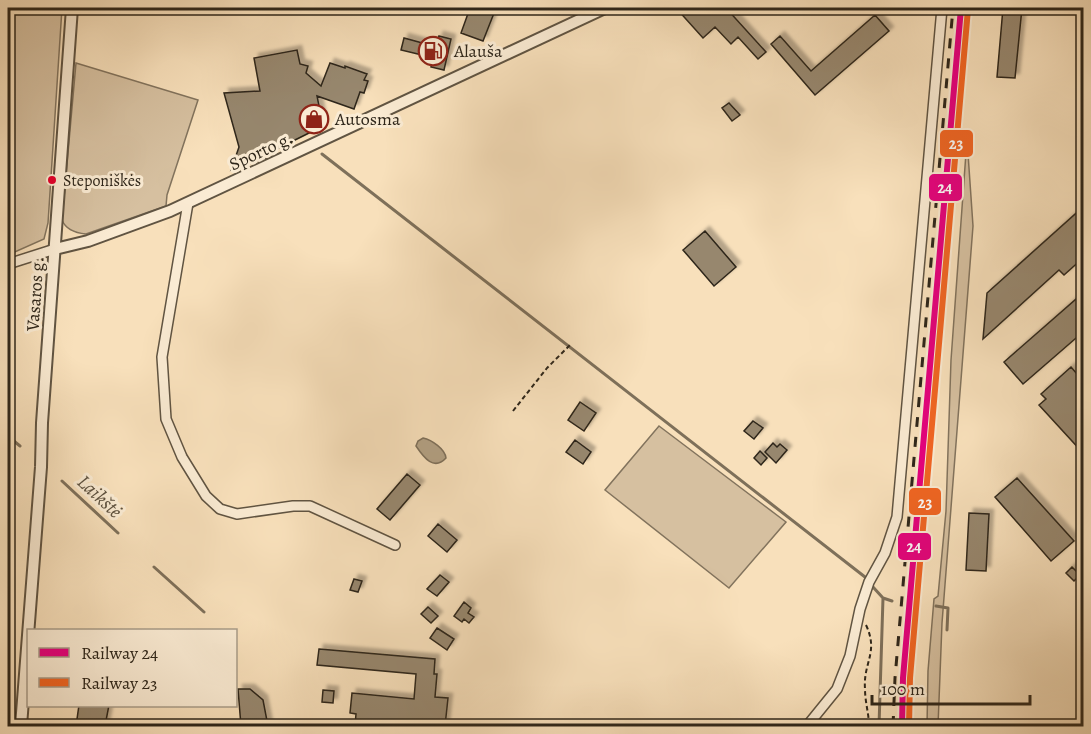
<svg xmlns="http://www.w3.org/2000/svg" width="1091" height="734" font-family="Alegreya,serif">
  <defs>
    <filter id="shadow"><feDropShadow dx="4.5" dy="-4.5" stdDeviation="1.5" flood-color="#0004"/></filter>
  </defs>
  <rect width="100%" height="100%" fill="#f8e0bb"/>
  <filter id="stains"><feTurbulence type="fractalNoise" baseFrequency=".00333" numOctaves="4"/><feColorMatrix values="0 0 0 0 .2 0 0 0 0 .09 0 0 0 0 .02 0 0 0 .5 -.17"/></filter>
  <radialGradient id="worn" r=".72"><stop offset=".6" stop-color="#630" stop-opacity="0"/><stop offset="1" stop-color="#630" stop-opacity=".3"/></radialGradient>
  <!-- green -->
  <path fill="#d6c0a0" stroke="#82735d" stroke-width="1.5" d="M8,8H62L48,223L44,239L8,255Z
    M76,63L198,100L167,195L166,206L86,234C75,233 66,230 62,220Z
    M967,139L973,226L942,623L938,726H927L928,671L934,599L938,596L946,511L951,360Z
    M659,426L786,522L729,588L605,490Z"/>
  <!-- water -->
  <path fill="#b3a184" stroke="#7e705a" stroke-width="1.5" d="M423,438C432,440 445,449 446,458C434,471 424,458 416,446L418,441Z"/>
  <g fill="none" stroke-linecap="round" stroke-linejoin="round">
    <!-- stream -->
    <path stroke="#7e705a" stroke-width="3" d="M322,154L865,577
      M9,437L20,446
      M62,481L118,533
      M154,567L204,612
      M873,587L883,598L892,601
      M936,606L948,608L947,630
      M879,726L883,598"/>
  </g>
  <!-- building -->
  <path fill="#97876e" stroke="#2e261a" stroke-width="1.5" filter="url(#shadow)" d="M470,8H496L483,41L461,33Z
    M676,8H726L766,52L758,59L738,37L731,44L715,27L703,38Z
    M1003,8H1022L1015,78L997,77Z
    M875,15L889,31L815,95L771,44L780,36L811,71Z
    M439,36L451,39L444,70L431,67L432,61L422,55L401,50L404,38L426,44L437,42Z
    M297,50L300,64L308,66L306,73L321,86L330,63L345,68V66L367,74L364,80L368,81L364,93L360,92L354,109L317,96L323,126L265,155L266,158L231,170L239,147L224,93L260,91L254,58Z
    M729,103L740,115L732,121L722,108Z
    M1083,207V258L1064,275L1059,270L983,339L987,293Z
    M705,231L736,267L714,286L683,250Z
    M1083,293V332L1023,384L1004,362Z
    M1071,367L1077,374L1083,369V453L1039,405L1046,399L1041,394Z
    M580,402L596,413L584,431L568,420Z
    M753,421L763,428L754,439L744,431Z
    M575,440L591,452L583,464L566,452Z
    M773,443L777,447L780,444L787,450L776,463L765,452Z
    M760,451L767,458L761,465L754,458Z
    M407,474L420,485L390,520L377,509Z
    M1017,478L1074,541L1051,561L995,497Z
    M969,513L989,514L986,571L966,570Z
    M438,524L457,540L447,552L428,536Z
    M1072,567L1080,575L1074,581L1066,573Z
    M440,575L449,582L437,596L427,589Z
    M354,579L362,581L358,592L350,590Z
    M464,602L471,608L468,613L474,617L469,623L464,619L462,622L454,616Z
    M428,607L438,616L431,623L421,614Z
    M437,628L454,639L447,650L430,638Z
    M319,649L435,659L434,674H437L435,697L448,698L445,726H411V723L376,720L375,726H355L356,714L350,713L352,693L414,699L416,674L317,665Z
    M238,689H250L263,700L268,726H241Z
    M323,690L334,691L333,703L322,702Z
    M79,705H109L105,726H76Z"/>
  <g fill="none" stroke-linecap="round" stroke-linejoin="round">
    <!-- minor casing -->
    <g stroke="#605442" stroke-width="12">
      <path id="minor" d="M188,203L162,357L166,419L182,457L206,496L220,509L237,514L293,506H310L395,545
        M8,264L55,249
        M807,726L837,689L850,656L860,609L869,582L885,553L897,517L942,8"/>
    </g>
    <!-- tertiary casing -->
    <g stroke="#605442" stroke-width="14">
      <path id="tertiary" d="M55,249L88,241L170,211L605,8
        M21,726L41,467L42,423L72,8"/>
    </g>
    <!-- path -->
    <path stroke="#2e261a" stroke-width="2" stroke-dasharray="4.5 3" stroke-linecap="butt" d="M513,411L547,368L571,344
      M866,625C879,653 863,662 865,689C865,702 869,714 869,726"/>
    <!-- minor -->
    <use href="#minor" stroke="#faebd3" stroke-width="9"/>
    <!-- tertiary -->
    <use href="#tertiary" stroke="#faebd3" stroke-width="10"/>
    <!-- rail -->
    <path stroke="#2e261a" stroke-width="3" stroke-dasharray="10 10" stroke-linecap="butt" d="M893,726L895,678L953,8"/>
    <!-- rail-1 casing -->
    <g stroke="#faebd3" stroke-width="10">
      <path id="rail-1" d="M902,726L903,678L961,8"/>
    </g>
    <!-- rail-2 casing -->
    <g stroke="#faebd3" stroke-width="10">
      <path id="rail-2" d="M909,726L910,678L968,9"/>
    </g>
    <!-- rail-1 -->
    <use href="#rail-1" stroke="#e5007d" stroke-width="6"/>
    <!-- rail-2 -->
    <use href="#rail-2" stroke="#f26522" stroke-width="6"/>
  </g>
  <!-- icons -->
  <defs>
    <g id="fuel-ring" transform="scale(1.5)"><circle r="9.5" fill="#faebd3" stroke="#8f2418" stroke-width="1.5"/><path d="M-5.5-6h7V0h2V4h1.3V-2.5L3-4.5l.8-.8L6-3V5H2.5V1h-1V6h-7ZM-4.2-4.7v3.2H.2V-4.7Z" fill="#8f2418"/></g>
    <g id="shop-ring" transform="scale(1.5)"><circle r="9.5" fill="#faebd3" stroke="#8f2418" stroke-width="1.5"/><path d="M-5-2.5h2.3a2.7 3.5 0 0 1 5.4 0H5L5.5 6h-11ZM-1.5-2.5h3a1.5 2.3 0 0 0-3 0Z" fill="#8f2418"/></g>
  </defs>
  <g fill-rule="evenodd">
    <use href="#fuel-ring" x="433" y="51"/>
    <use href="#shop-ring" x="314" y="119"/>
  </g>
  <!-- markers -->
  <circle fill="#e4002b" stroke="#faebd3" stroke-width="2" cx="52" cy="180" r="5"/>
  <g text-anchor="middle" stroke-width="6" stroke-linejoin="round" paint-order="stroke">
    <!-- bus labels -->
    <g font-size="16" fill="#2e261a" stroke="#faebd3" text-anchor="start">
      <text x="63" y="186">Steponiškės</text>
    </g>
    <!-- poi labels -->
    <g font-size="18" fill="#2e261a" stroke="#faebd3" text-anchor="start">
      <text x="454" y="57">Alauša</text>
      <text x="335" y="125">Autosma</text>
    </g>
    <!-- street labels -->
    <g font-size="18" fill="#2e261a" stroke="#faebd3">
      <text transform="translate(261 151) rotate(-25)" y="6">Sporto g.</text>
      <text transform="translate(35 294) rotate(-86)" y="6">Vasaros g.</text>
    </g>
    <!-- water labels -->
    <g font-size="20" font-style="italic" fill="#5d513f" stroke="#faebd3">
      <text transform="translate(100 496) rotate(43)" y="7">Laikštė</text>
    </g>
  </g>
  <g stroke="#faebd3" stroke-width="2">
    <rect x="939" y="129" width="35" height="29" rx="6" fill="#f26522"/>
    <rect x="928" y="173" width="35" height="29" rx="6" fill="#e5007d"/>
    <rect x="908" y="487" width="34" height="29" rx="6" fill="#f26522"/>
    <rect x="897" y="532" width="35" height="29" rx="6" fill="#e5007d"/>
  </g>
  <g font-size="16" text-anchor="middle" font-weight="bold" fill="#fff">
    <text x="956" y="149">23</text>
    <text x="945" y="193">24</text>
    <text x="925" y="508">23</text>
    <text x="914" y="552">24</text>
  </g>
  <!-- margin -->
  <rect width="1091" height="734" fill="none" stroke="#f8e0bb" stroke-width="30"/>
  <rect x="9" y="9" width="1073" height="716" fill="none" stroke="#2e261a" stroke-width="3"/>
  <rect x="15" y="15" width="1061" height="704" fill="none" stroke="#2e261a" stroke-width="1.5"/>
  <!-- legend -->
  <rect x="27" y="629" width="210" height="78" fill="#faebd3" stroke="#a89c89" stroke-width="1.5"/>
  <rect x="39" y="648" width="30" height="9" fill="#e5007d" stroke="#a89c89" stroke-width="1.5"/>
  <text x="81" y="659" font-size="18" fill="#2e261a">Railway 24</text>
  <rect x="39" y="678" width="30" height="9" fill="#f26522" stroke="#a89c89" stroke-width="1.5"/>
  <text x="81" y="689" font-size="18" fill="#2e261a">Railway 23</text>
  <!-- scale -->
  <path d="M872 695v9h158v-9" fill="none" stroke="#2e261a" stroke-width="3"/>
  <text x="881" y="695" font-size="18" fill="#2e261a" stroke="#faebd3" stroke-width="4.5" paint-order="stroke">100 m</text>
  <rect width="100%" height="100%" filter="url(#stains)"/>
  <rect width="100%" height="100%" fill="url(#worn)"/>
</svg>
